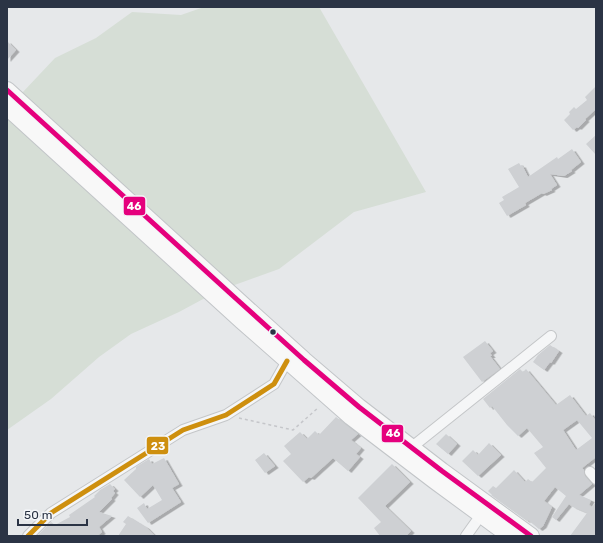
<svg xmlns="http://www.w3.org/2000/svg" width="603" height="543" font-family="Rubik,sans-serif">
  <defs>
    <filter id="shadow"><feDropShadow dx="3.5" dy="2" stdDeviation="0" flood-color="#0004"/></filter>
  </defs>
  <rect width="100%" height="100%" fill="#e6e8ea"/>
  <!-- green -->
  <path fill="#d6ded6" d="M204,7H319L426,192L354,212L279,269L229,287L22,93L55,58L96,38L132,12L181,15Z
    M7,112L205,298L179,312L131,334L99,357L51,399L7,430Z"/>
  <!-- building -->
  <path fill="#ced0d3" fill-rule="evenodd" filter="url(#shadow)" d="M7,41L16,50L7,60Z
    M596,86V109L585,119L586,120L578,128L577,127L573,130L564,120L570,114L569,112L574,107L576,109L587,100L585,97Z
    M596,135V155L586,144Z
    M572,149L581,162L571,170L572,171L564,176L550,174L557,185L551,189L552,190L543,194L542,193L525,203L526,205L507,216L499,203L504,200L502,197L519,187L508,169L519,163L521,166L522,165L528,177L557,157L558,159Z
    M485,341L493,351L490,353L492,356H490L500,369L482,382L463,357Z
    M550,345L559,351L551,363L550,362L544,370L533,362L538,355Z
    M520,369L523,372L526,369L556,405L570,395L586,416L590,413L596,421V457L582,468L584,470V473L585,476L592,484L579,495L591,500L589,505L592,507L596,502V536H570L587,513L573,507L569,504L556,520L552,517L566,496L555,487L544,501L552,507L543,526L539,529L528,520L527,521L491,495H492L488,491L493,486L496,488L514,470L525,482L528,479L532,482L546,468L534,453L543,447L527,428L518,436L507,425L492,406L490,408L483,399ZM577,420L592,438L576,450L563,430Z
    M336,417L358,434L351,440L361,448L356,454L360,457L348,471L333,458L311,478L309,477L303,482L283,461L291,454L284,446L300,432L307,439L315,431L319,435Z
    M446,434L457,444L448,454L436,444Z
    M489,443L501,455L478,476L462,461L473,450L478,455Z
    M264,453L275,466L265,473L255,460Z
    M164,458L179,484L172,488L181,502L148,523L137,508L144,503L147,509L162,500L153,485L140,497L124,480L136,469V467L149,459L152,464Z
    M392,464L410,482L385,506L411,531L406,536H380L374,528L381,522L358,498Z
    M110,484L115,489L113,491L115,493L111,498L112,499L99,512L112,516L99,527L102,532L97,536H37L51,522L55,525L70,517L69,515L95,497L94,496L100,490Z
    M128,516L146,527L155,536H118L126,524L123,522Z"/>
  <g fill="none" stroke-linecap="round" stroke-linejoin="round">
    <!-- street casing -->
    <g stroke="#c4c6c8" stroke-width="12">
      <path id="street" d="M412,447L551,336
        M590,472L596,479
        M28,536L51,513L183,430L226,415L274,384L287,361
        M466,536L481,515"/>
    </g>
    <!-- primary casing -->
    <g stroke="#c2c5c8" stroke-width="18">
      <path id="primary" d="M7,90L232,295L304,360L359,407L442,471L531,536
        M7,107L242,321L351,417L435,481L510,536"/>
    </g>
    <!-- path -->
    <path stroke="#c5c6ca" stroke-width="1.5" stroke-dasharray="3 3" stroke-linecap="butt" d="M239,418L293,430L319,407"/>
    <!-- street -->
    <use href="#street" stroke="#f5f6f7" stroke-width="10"/>
    <!-- primary -->
    <use href="#primary" stroke="#f8f8f8" stroke-width="16"/>
    <!-- bus-1 casing -->
    <g stroke="#f4f6f9" stroke-width="8">
      <path id="bus-1" d="M7,90L232,295L304,360L359,407L442,471L531,536"/>
    </g>
    <!-- bus-2 casing -->
    <g stroke="#f4f6f9" stroke-width="8">
      <path id="bus-2" d="M28,536L51,513L183,430L226,415L274,384L287,361"/>
    </g>
    <!-- bus-1 -->
    <use href="#bus-1" stroke="#e5007d" stroke-width="5"/>
    <!-- bus-2 -->
    <use href="#bus-2" stroke="#ce8f0e" stroke-width="5"/>
  </g>
  <!-- markers -->
  <circle fill="#2b3445" stroke="#f4f6f9" stroke-width="1.5" cx="273" cy="332" r="3.5"/>
  <g stroke="#f4f6f9" stroke-width="1.5">
    <rect x="123" y="196" width="23" height="20" rx="4" fill="#e5007d"/>
    <rect x="381" y="424" width="23" height="19" rx="4" fill="#e5007d"/>
    <rect x="146" y="436" width="23" height="19" rx="4" fill="#ce8f0e"/>
  </g>
  <g font-size="11" text-anchor="middle" font-weight="bold" fill="#fff">
    <text x="134" y="210">46</text>
    <text x="393" y="437">46</text>
    <text x="158" y="450">23</text>
  </g>
  <!-- border -->
  <rect width="603" height="543" fill="none" stroke="#2b3445" stroke-width="16"/>
  <!-- scale -->
  <path d="M18 519v6h69v-6" fill="none" stroke="#2b3445" stroke-width="2"/>
  <text x="24" y="519" font-size="12" fill="#2b3445" stroke="#f4f6f9" stroke-width="3" paint-order="stroke">50 m</text>
</svg>
